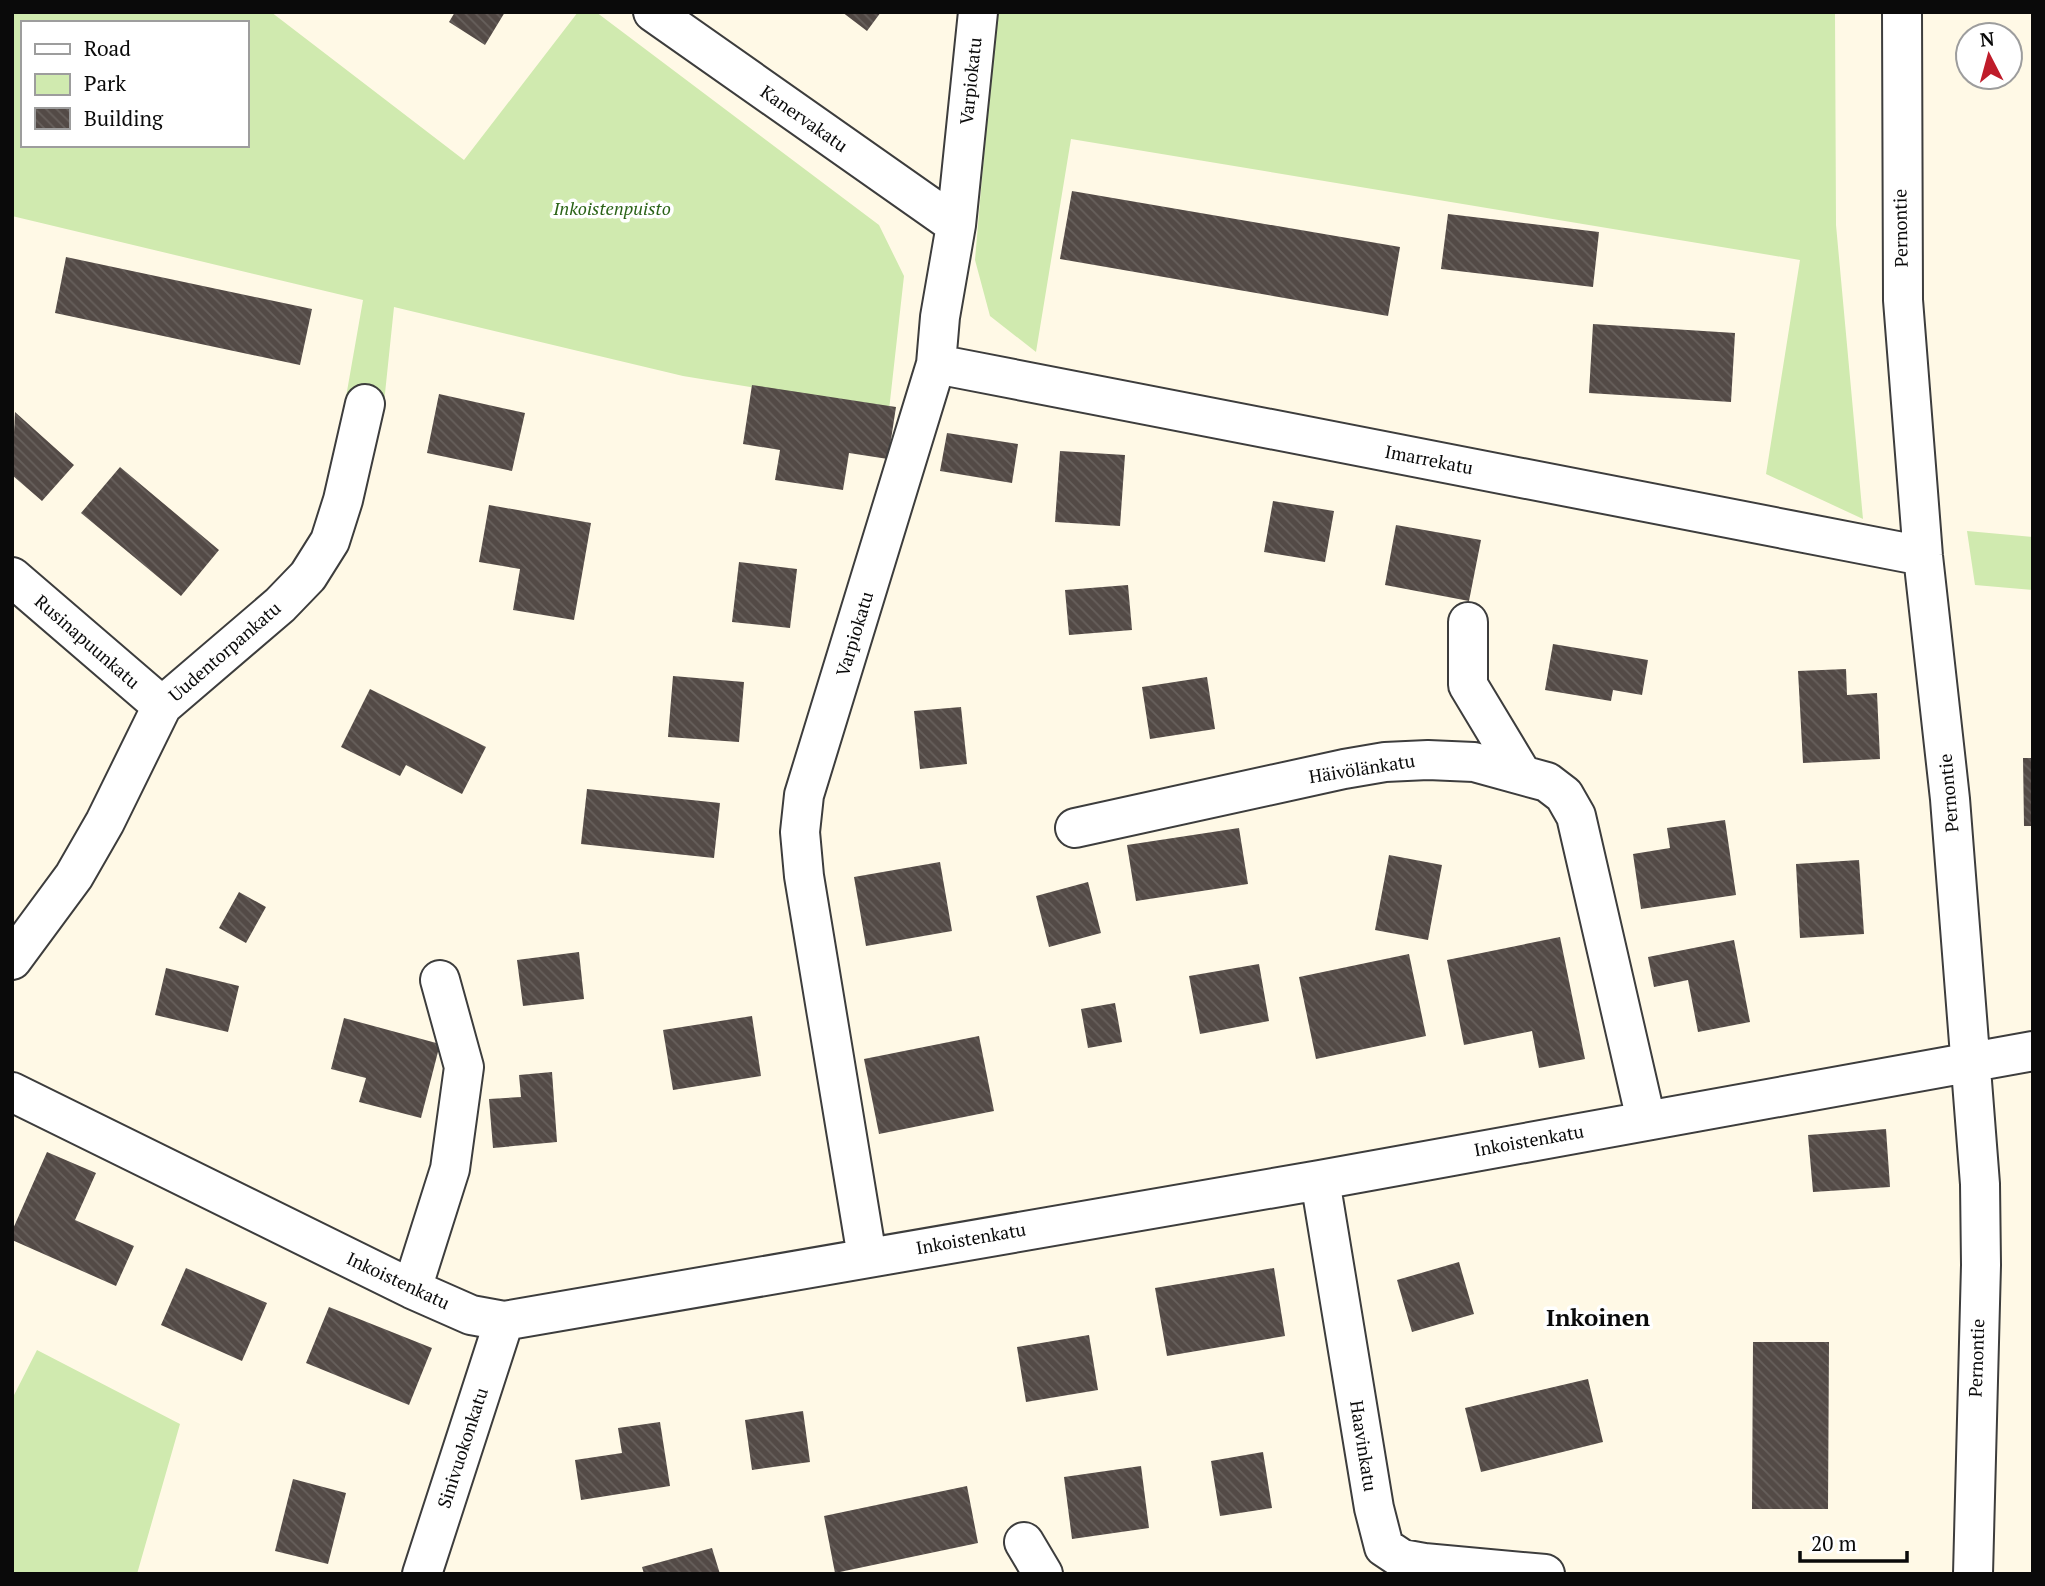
<svg xmlns="http://www.w3.org/2000/svg" width="2045" height="1586" font-family="'PT Serif',serif">
  <defs>
    <pattern id="building-back-hatch" width="6" height="6" patternUnits="userSpaceOnUse" patternTransform="scale(1.75)"><rect width="6" height="6" fill="#534a46"/><path d="M-1 5l2 2M0 0l6 6M5-1l2 2" fill="none" stroke="#67605c"/></pattern>
  </defs>
  <rect width="100%" height="100%" fill="#fff9e6"/>
  <!-- park -->
  <path fill="#d0eaaf" fill-rule="evenodd" d="M12,12H271L464,160L578,12H596L879,225L904,276L889,410L683,376L394,307L384,403L346,397L363,300L12,216ZM23,23H247V145H23Z
    M996,12H1835L1836,225L1863,519L1766,474L1800,260L1071,139L1036,352L990,316L975,260Z
    M1967,531L2033,537V590L1975,585Z
    M37,1350L180,1424L137,1574H12V1399Z"/>
  <!-- building -->
  <path fill="url(#building-back-hatch)" d="M455,12H505L485,45L449,22Z
    M842,12H881L867,31Z
    M1072,191L1400,247L1388,316L1060,259Z
    M1448,214L1599,232L1593,287L1441,269Z
    M66,257L312,309L300,365L55,313Z
    M1593,324L1735,333L1731,402L1589,393Z
    M752,385L896,407L888,459L849,453L843,490L775,480L780,450L743,444Z
    M439,394L525,413L512,471L427,453Z
    M15,412L74,465L42,501L12,475Z
    M947,433L1018,444L1012,483L940,471Z
    M1060,451L1125,455L1120,526L1055,522Z
    M120,467L219,550L181,596L81,513Z
    M1273,501L1334,511L1325,562L1264,552Z
    M489,505L591,523L574,620L513,610L520,569L479,562Z
    M1396,525L1481,540L1469,601L1385,585Z
    M739,562L797,569L790,628L732,622Z
    M1128,585L1132,630L1069,635L1065,590Z
    M1553,644L1648,660L1642,695L1613,690L1611,701L1545,690Z
    M1846,669L1847,695L1877,693L1880,759L1803,763L1798,671Z
    M673,676L744,682L739,742L668,737Z
    M1207,677L1215,729L1150,739L1142,687Z
    M370,689L486,747L462,794L406,765L400,776L341,747Z
    M961,707L967,764L920,769L914,711Z
    M2023,758H2033V826H2024Z
    M587,789L720,803L714,858L581,844Z
    M1725,820L1736,895L1641,909L1633,854L1670,848L1667,828Z
    M1239,828L1248,884L1136,901L1127,845Z
    M1389,855L1442,865L1428,940L1375,930Z
    M1859,860L1864,934L1800,938L1796,864Z
    M940,862L952,931L866,946L854,877Z
    M1088,882L1101,933L1049,947L1036,896Z
    M239,892L266,907L246,943L219,928Z
    M1560,937L1585,1059L1539,1068L1532,1031L1464,1045L1447,960Z
    M1734,940L1750,1022L1698,1032L1688,980L1654,987L1648,957Z
    M579,952L584,999L523,1006L517,960Z
    M1409,954L1426,1036L1316,1059L1299,977Z
    M1259,964L1269,1021L1200,1034L1189,976Z
    M166,968L239,986L228,1032L155,1015Z
    M1115,1003L1122,1042L1088,1048L1081,1009Z
    M752,1016L761,1076L673,1090L663,1030Z
    M344,1018L440,1044L421,1118L359,1102L366,1078L331,1069Z
    M979,1036L994,1111L879,1134L864,1059Z
    M552,1072L557,1142L493,1148L489,1099L521,1097L519,1075Z
    M1886,1129L1890,1187L1813,1192L1808,1135Z
    M47,1152L96,1173L75,1220L134,1246L116,1286L12,1240V1231Z
    M1459,1262L1474,1314L1412,1332L1397,1280Z
    M186,1268L267,1303L242,1361L161,1325Z
    M1274,1268L1285,1336L1167,1356L1155,1288Z
    M329,1307L432,1348L409,1405L306,1363Z
    M1089,1335L1098,1390L1026,1402L1017,1347Z
    M1753,1342H1829L1828,1509H1752Z
    M1588,1379L1603,1442L1481,1472L1465,1408Z
    M803,1411L810,1462L752,1470L745,1420Z
    M660,1422L670,1486L581,1500L575,1460L622,1453L618,1428Z
    M1263,1452L1272,1508L1220,1516L1211,1461Z
    M1141,1466L1149,1528L1072,1539L1064,1477Z
    M293,1479L346,1493L328,1564L275,1551Z
    M967,1486L978,1543L835,1573L824,1516Z
    M712,1548L720,1574H644L642,1567Z"/>
  <g fill="none" stroke-linecap="round" stroke-linejoin="round">
    <!-- minor casing -->
    <g stroke="#3d3d3d" stroke-width="42">
      <path id="minor" d="M653,12L956,225
        M1902,12L1903,300L1923,556L1950,799L1980,1184L1981,1265L1973,1574
        M936,364L1923,556
        M12,577L162,706
        M1468,622V685L1521,773
        M1075,828L1344,769L1385,762L1428,760L1474,762L1547,782L1564,795L1576,816L1646,1120
        M12,960L74,876L105,822L162,706L280,605L308,576L330,541L343,500L365,404
        M12,1092L412,1289L471,1315L504,1321L1320,1180L2033,1051
        M1320,1180L1374,1508L1384,1547L1402,1559L1424,1563L1545,1574
        M867,1257L804,876L800,832L804,795L936,364L940,317L956,225L978,12
        M412,1289L450,1169L464,1067L440,980
        M1024,1542L1043,1574
        M422,1574L504,1321"/>
    </g>
    <!-- minor -->
    <use href="#minor" stroke="#fff" stroke-width="38"/>
  </g>
  <g text-anchor="middle" stroke-width="7" stroke-linejoin="round" paint-order="stroke">
    <!-- street labels -->
    <g font-size="18" fill="#0a0a0a" stroke="#fff">
      <text transform="translate(971 81) rotate(-84)" y="6">Varpiokatu</text>
      <text transform="translate(804 119) rotate(35)" y="6">Kanervakatu</text>
      <text transform="translate(1901 228) rotate(-91)" y="6">Pernontie</text>
      <text transform="translate(1429 460) rotate(11)" y="6">Imarrekatu</text>
      <text transform="translate(855 634) rotate(-73)" y="6">Varpiokatu</text>
      <text transform="translate(87 642) rotate(41)" y="6">Rusinapuunkatu</text>
      <text transform="translate(225 652) rotate(-41)" y="6">Uudentorpankatu</text>
      <text transform="translate(1362 769) rotate(-9)" y="6">Häivölänkatu</text>
      <text transform="translate(1949 793) rotate(-95)" y="6">Pernontie</text>
      <text transform="translate(1529 1141) rotate(-10)" y="6">Inkoistenkatu</text>
      <text transform="translate(971 1239) rotate(-10)" y="6">Inkoistenkatu</text>
      <text transform="translate(398 1281) rotate(25)" y="6">Inkoistenkatu</text>
      <text transform="translate(1977 1358) rotate(-88)" y="6">Pernontie</text>
      <text transform="translate(1363 1446) rotate(81)" y="6">Haavinkatu</text>
      <text transform="translate(463 1448) rotate(-72)" y="6">Sinivuokonkatu</text>
    </g>
    <!-- park labels -->
    <g font-size="18" font-style="italic" fill="#2b6318" stroke="#fff">
      <text x="612" y="215">Inkoistenpuisto</text>
    </g>
    <!-- district labels -->
    <g font-size="24" font-weight="bold" fill="#0a0a0a" stroke="#fff">
      <text x="1598" y="1326">Inkoinen</text>
    </g>
  </g>
  <!-- border -->
  <rect width="2045" height="1586" fill="none" stroke="#0a0a0a" stroke-width="28"/>
  <!-- legend -->
  <rect x="21" y="21" width="228" height="126" fill="#ffffff" stroke="#9d9d9d" stroke-width="2"/>
  <rect x="35" y="44" width="35" height="10" fill="#ffffff" stroke="#9d9d9d" stroke-width="2"/>
  <text x="84" y="56" font-size="21" fill="#0a0a0a">Road</text>
  <rect x="35" y="74" width="35" height="21" fill="#d0eaaf" stroke="#9d9d9d" stroke-width="2"/>
  <text x="84" y="91" font-size="21" fill="#0a0a0a">Park</text>
  <rect x="35" y="108" width="35" height="21" fill="url(#building-back-hatch)" stroke="#9d9d9d" stroke-width="2"/>
  <text x="84" y="126" font-size="21" fill="#0a0a0a">Building</text>
  <!-- north arrow -->
  <g transform="translate(1989 56) rotate(354)"><circle r="33" fill="#ffffff" stroke="#9d9d9d" stroke-width="2"/>
  <path d="M0-5L12 26L0 18L-12 26Z" fill="#bf1c2a"/>
  <text y="-10" font-size="19" font-weight="bold" text-anchor="middle" fill="#0a0a0a">N</text>
  </g>
  <!-- scale -->
  <path d="M1800 1551v10h107v-10" fill="none" stroke="#0a0a0a" stroke-width="3.5"/>
  <text x="1811" y="1551" font-size="21" fill="#0a0a0a" stroke="#ffffff" stroke-width="5" paint-order="stroke">20 m</text>
</svg>
